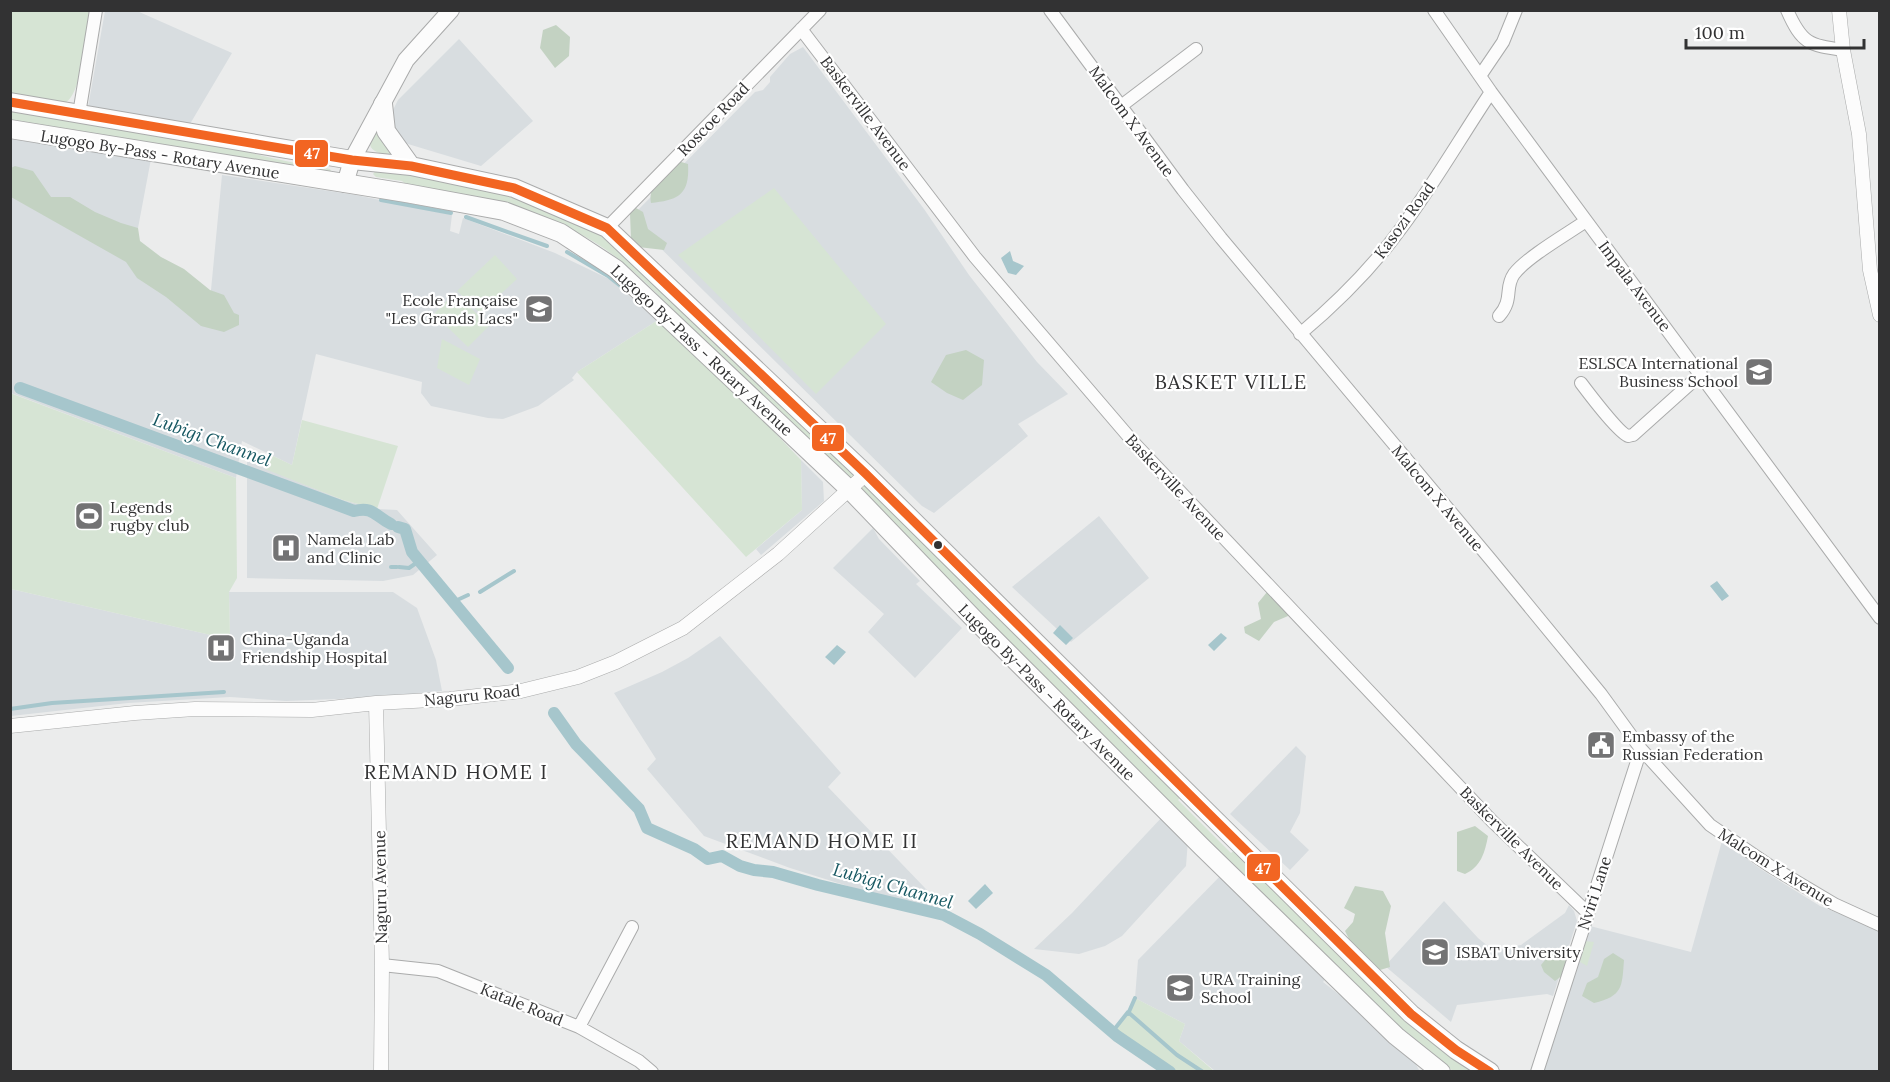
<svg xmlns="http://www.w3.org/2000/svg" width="1890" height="1082" font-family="Lora,serif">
  <rect width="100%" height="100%" fill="#ebecec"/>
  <!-- built -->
  <path fill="#d8dde0" d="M105,11H137L232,53L190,124L88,107Z
    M459,39L533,121L481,166L398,141L390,116L398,100Z
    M803,47L924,209L969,275L1037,362L1068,394L1018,424L1028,436L934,513L922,506L630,218L755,92L763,90L770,82V77L790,54Z
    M10,135L151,159L138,228L136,249L209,311L222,175L356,195L452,215L450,231L459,234L463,218L555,253L609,279L658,320L577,372L572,378L574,380L538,406L503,419L488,418L431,406L421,393L422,382L316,354L292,465L242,441L236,478L11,393Z
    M801,460L823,482L824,501L761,555L756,549L802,510Z
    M247,461L343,500L377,509L397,510L437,555L413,575L383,581L247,578Z
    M1099,516L1149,578L1071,642L1012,587Z
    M873,528L879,539L920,581L916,584L962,628L915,678L868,632L884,614L833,568Z
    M11,589L215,636H230L229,592H393L417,608L436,660L442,691L386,697L286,701L230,697L128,703L11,716Z
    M720,636L841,773L828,787L949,913L886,898L790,868L704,836L647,769L656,759L614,693L662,672L688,658Z
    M1296,746L1306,756L1300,813L1290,832L1309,850L1290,870L1230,814Z
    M1163,816L1188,840L1186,866L1122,936L1105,946L1079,954L1034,949L1072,913Z
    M1722,841L1762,870L1820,906L1879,930V1071H1541L1590,926L1691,952Z
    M1228,868L1329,974L1323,982L1407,1048L1419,1070L1422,1071H1215L1179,1041L1185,1024L1135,998L1138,960Z
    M1444,901L1478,938L1489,947L1503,948L1521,945L1565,913L1569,905L1574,911L1577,921L1553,996L1547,994L1457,1005L1451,1022L1385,966Z"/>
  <!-- green -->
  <path fill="#d6e4d4" d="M10,11H89C86,29 83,103 61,104C47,105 25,99 11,96Z
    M11,109C75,120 140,129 204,142C246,151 287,163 330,169L332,173L46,128L11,120Z
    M379,120L396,158C364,149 366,149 379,120Z
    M377,169L446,182L524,200L589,226L616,244L819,436L854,475L852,479C798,432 747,382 696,333C661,298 620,252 574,231C522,207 465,198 408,186L402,181L376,177L373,174Z
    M774,188L886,324L816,394L678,255Z
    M495,255L517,279L480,313L457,291Z
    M455,292L489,326L468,347L434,314Z
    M658,320L715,370L801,460L802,510L746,557L577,372Z
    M442,339L480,359L469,385L437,368Z
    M10,393L236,478L237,578L229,592L230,636H215L11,589Z
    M302,420L398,446L377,509L343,500L265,469L271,455L292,465Z
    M866,483L1182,796L1178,800L1231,853L1236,849L1475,1071H1453L1386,1017L859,494L863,484Z
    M1585,941L1594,942L1587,966L1580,962Z
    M1135,998L1185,1024L1179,1041L1214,1071H1170L1113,1031L1129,1013Z"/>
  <!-- forest -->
  <path fill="#c3d2c2" d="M556,25L570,37L569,56L555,68L540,48L543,30Z
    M678,161L688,164C690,195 678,200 651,203C647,186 667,172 678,161Z
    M15,166L33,171L51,197H70L95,212L121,223L138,228L140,241L161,257L184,269L210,290L224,295L234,313L239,315V325L224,332L201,326L166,297L137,278L126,262L11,197V168Z
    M636,208L643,212L648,229L667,243L664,250L638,247L631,240L630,213Z
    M966,350L984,360L982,385L963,400L947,393L931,382L946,355Z
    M1267,592L1287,608L1288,616L1274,622L1259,641L1245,633L1244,627L1261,619L1258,603Z
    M1475,826L1488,836C1485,852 1481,867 1465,874L1457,871V832Z
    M1355,886L1383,891L1391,906L1385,933L1390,967L1380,970L1357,955L1345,931L1353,922L1355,914L1344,908Z
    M1566,948L1569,954L1563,975L1555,981L1544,972L1541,965L1554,949Z
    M1613,953L1624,960C1622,987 1623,996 1594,1003L1582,996L1587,983L1598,977L1604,959Z"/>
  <!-- water -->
  <path fill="#a6c6cc" d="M1010,251L1013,261L1024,266L1016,275L1008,273L1001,258Z
    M1717,581L1729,596L1722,601L1710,586Z
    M1060,625L1073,638L1066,645L1053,633Z
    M1221,633L1227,638L1214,651L1208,645Z
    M837,645L846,652L834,665L825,657Z
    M985,884L993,893L976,909L968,901Z"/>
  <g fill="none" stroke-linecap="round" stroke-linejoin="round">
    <!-- stream -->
    <path stroke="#a6c6cc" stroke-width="4" d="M381,200L451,213
      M466,217L547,246
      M567,252L608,276L628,292
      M391,567H397
      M399,567L409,568L419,561
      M480,592L514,571
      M453,602L468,595
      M10,709L52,703L224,692
      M1128,1014L1135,998
      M1117,1036L1113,1031L1128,1012L1177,1055L1203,1072"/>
    <!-- canal -->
    <path stroke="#a6c6cc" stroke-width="12" d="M20,388L354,511C373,506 375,516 391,524
      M398,527L405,529L412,552L508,668
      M554,713L576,744L639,809L647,828L694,849L708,859L722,856L740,866L754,870L773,872L818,885L944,915L980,934L1046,975L1117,1036L1170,1072"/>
    <!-- minor casing -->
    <g stroke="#aaabab" stroke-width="14">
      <path id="minor" d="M1050,10L1183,190L1221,238L1491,560L1601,694L1641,749L1710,825L1770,866L1834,904L1880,925
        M1434,10L1491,92L1880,618
        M1787,10C1802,44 1809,45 1843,50
        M801,29L975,257L1135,444L1492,821L1588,913
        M1480,76L1503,42L1516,10
        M1121,106L1196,49
        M79,114L96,10
        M607,228L820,10
        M1499,316C1514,299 1504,288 1514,274C1527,257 1567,234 1586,221
        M1300,334C1338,302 1373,267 1402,227C1434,184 1461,137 1491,92
        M1581,383C1587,391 1621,436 1628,436C1629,436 1631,435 1633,435L1701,374
        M382,965L438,971L579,1027L639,1061L652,1072
        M579,1027L632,927
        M1537,1072L1641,749"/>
    </g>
    <!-- tertiary casing -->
    <g stroke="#aaabab" stroke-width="15">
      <path id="tertiary" d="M1839,10L1843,50L1859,134L1870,270L1880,315
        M376,703L382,965L381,1072
        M10,726L135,713L195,709L312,710L376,703L450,699L521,691L578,677L616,662L683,628L778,554L866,474"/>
    </g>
    <!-- secondary casing -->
    <g stroke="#aaabab" stroke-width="18">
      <path id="secondary" d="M345,184L352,160L406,60L451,10"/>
    </g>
    <!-- primary casing -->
    <g stroke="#aaabab" stroke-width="20">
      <path id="primary" d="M10,102L268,146L352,160L411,166L514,188L607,228L866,474L1411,1014L1456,1050L1490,1072
        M383,104L386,131L411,166
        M10,129L406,193L504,211L561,233L616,269L850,490L975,620L1202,847L1396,1036L1441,1072"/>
    </g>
    <!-- minor -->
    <use href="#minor" stroke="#fcfcfc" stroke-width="12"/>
    <!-- tertiary -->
    <use href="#tertiary" stroke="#fcfcfc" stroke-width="14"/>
    <!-- secondary -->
    <use href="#secondary" stroke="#fcfcfc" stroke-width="16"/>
    <!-- primary -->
    <use href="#primary" stroke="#fcfcfc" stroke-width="18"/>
    <!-- bus-1 casing -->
    <g stroke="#fff" stroke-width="14">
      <path id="bus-1" d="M10,102L268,146L352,160L411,166L514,188L607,228L866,474L1411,1014L1456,1050L1490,1072"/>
    </g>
    <!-- bus-1 -->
    <use href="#bus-1" stroke="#f26522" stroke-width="9"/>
  </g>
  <!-- icons -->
  <defs>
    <g id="school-square" transform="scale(1.5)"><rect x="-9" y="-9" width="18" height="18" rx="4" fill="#737374" stroke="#fff"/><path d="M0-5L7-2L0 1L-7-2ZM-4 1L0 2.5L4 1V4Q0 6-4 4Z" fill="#fff"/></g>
    <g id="university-square" transform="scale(1.5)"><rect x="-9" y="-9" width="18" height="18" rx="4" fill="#737374" stroke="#fff"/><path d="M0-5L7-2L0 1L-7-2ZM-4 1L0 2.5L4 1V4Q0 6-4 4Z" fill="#fff"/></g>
    <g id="stadium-square" transform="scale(1.5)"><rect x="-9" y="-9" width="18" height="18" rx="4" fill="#737374" stroke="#fff"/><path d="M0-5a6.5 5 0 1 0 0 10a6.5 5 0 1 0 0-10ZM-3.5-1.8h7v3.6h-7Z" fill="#fff"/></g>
    <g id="hospital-square" transform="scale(1.5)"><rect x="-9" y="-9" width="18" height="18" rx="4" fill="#737374" stroke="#fff"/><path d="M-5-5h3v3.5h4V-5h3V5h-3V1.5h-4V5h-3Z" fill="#fff"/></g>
    <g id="civic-square" transform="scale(1.5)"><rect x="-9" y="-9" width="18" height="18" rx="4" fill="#737374" stroke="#fff"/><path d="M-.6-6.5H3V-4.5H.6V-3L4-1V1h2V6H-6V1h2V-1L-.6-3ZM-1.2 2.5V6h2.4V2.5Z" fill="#fff"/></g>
  </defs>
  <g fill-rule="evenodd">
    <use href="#school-square" x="539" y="309"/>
    <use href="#university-square" x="1759" y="372"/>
    <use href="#stadium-square" x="89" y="516"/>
    <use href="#hospital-square" x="286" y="548"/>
    <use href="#hospital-square" x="221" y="648"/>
    <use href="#civic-square" x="1601" y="745"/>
    <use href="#university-square" x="1435" y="952"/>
    <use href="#university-square" x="1180" y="988"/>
  </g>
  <!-- markers -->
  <circle fill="#323233" stroke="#fff" stroke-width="2" cx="938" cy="545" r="5"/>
  <g text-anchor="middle" stroke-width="4.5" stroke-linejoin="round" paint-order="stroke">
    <!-- street labels -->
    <g font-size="16" fill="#323233" stroke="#fff">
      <text transform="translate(866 113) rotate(53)" y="6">Baskerville Avenue</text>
      <text transform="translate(713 119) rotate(-46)" y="6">Roscoe Road</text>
      <text transform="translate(1132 121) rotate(54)" y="6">Malcom X Avenue</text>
      <text transform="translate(160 154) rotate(9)" y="6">Lugogo By-Pass - Rotary Avenue</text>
      <text transform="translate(1404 220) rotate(-54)" y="6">Kasozi Road</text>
      <text transform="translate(1635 286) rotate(53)" y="6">Impala Avenue</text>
      <text transform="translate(702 350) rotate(43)" y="6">Lugogo By-Pass - Rotary Avenue</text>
      <text transform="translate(1176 487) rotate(47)" y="6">Baskerville Avenue</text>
      <text transform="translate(1438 498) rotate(50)" y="6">Malcom X Avenue</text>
      <text transform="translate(1047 692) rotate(45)" y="6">Lugogo By-Pass - Rotary Avenue</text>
      <text transform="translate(472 695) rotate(-6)" y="6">Naguru Road</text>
      <text transform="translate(1512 838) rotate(45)" y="6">Baskerville Avenue</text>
      <text transform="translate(1776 867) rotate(32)" y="6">Malcom X Avenue</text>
      <text transform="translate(380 887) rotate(-91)" y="6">Naguru Avenue</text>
      <text transform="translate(1594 893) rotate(-72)" y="6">Nviri Lane</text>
      <text transform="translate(522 1004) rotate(22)" y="6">Katale Road</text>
    </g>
    <!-- poi labels -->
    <g font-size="16" fill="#323233" stroke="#fff" text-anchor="start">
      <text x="518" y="306" text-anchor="end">Ecole Française<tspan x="518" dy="18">"Les Grands Lacs"</tspan></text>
      <text x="1738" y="369" text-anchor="end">ESLSCA International<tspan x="1738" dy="18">Business School</tspan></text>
      <text x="110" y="513">Legends<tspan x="110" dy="18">rugby club</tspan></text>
      <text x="307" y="545">Namela Lab<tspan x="307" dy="18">and Clinic</tspan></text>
      <text x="242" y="645">China-Uganda<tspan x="242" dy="18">Friendship Hospital</tspan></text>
      <text x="1622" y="742">Embassy of the<tspan x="1622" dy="18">Russian Federation</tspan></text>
      <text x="1456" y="958">ISBAT University</text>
      <text x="1201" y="985">URA Training<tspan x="1201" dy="18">School</tspan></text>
    </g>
    <!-- water labels -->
    <g font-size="18" font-style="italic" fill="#165761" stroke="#fff">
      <text transform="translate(212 440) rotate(20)" y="6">Lubigi Channel</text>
      <text transform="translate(893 886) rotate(16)" y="6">Lubigi Channel</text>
    </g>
    <!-- quarter labels -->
    <g font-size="20" letter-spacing="1.5" fill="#323233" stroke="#fff">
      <text x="1231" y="389">BASKET VILLE</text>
      <text x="456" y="779">REMAND HOME I</text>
      <text x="822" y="848">REMAND HOME II</text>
    </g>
  </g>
  <g stroke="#fff" stroke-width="2">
    <rect x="294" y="139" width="35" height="29" rx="6" fill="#f26522"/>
    <rect x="811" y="424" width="34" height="28" rx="6" fill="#f26522"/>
    <rect x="1246" y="853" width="35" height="29" rx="6" fill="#f26522"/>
  </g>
  <g font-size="16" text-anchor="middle" font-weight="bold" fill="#fff">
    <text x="312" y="159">47</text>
    <text x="828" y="444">47</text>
    <text x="1263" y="874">47</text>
  </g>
  <!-- border -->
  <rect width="1890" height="1082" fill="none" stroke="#323233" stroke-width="24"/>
  <!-- scale -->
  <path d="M1686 39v9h178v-9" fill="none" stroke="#323233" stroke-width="3"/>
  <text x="1695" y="39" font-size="18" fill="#323233" stroke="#ffffff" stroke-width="4.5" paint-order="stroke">100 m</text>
</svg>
